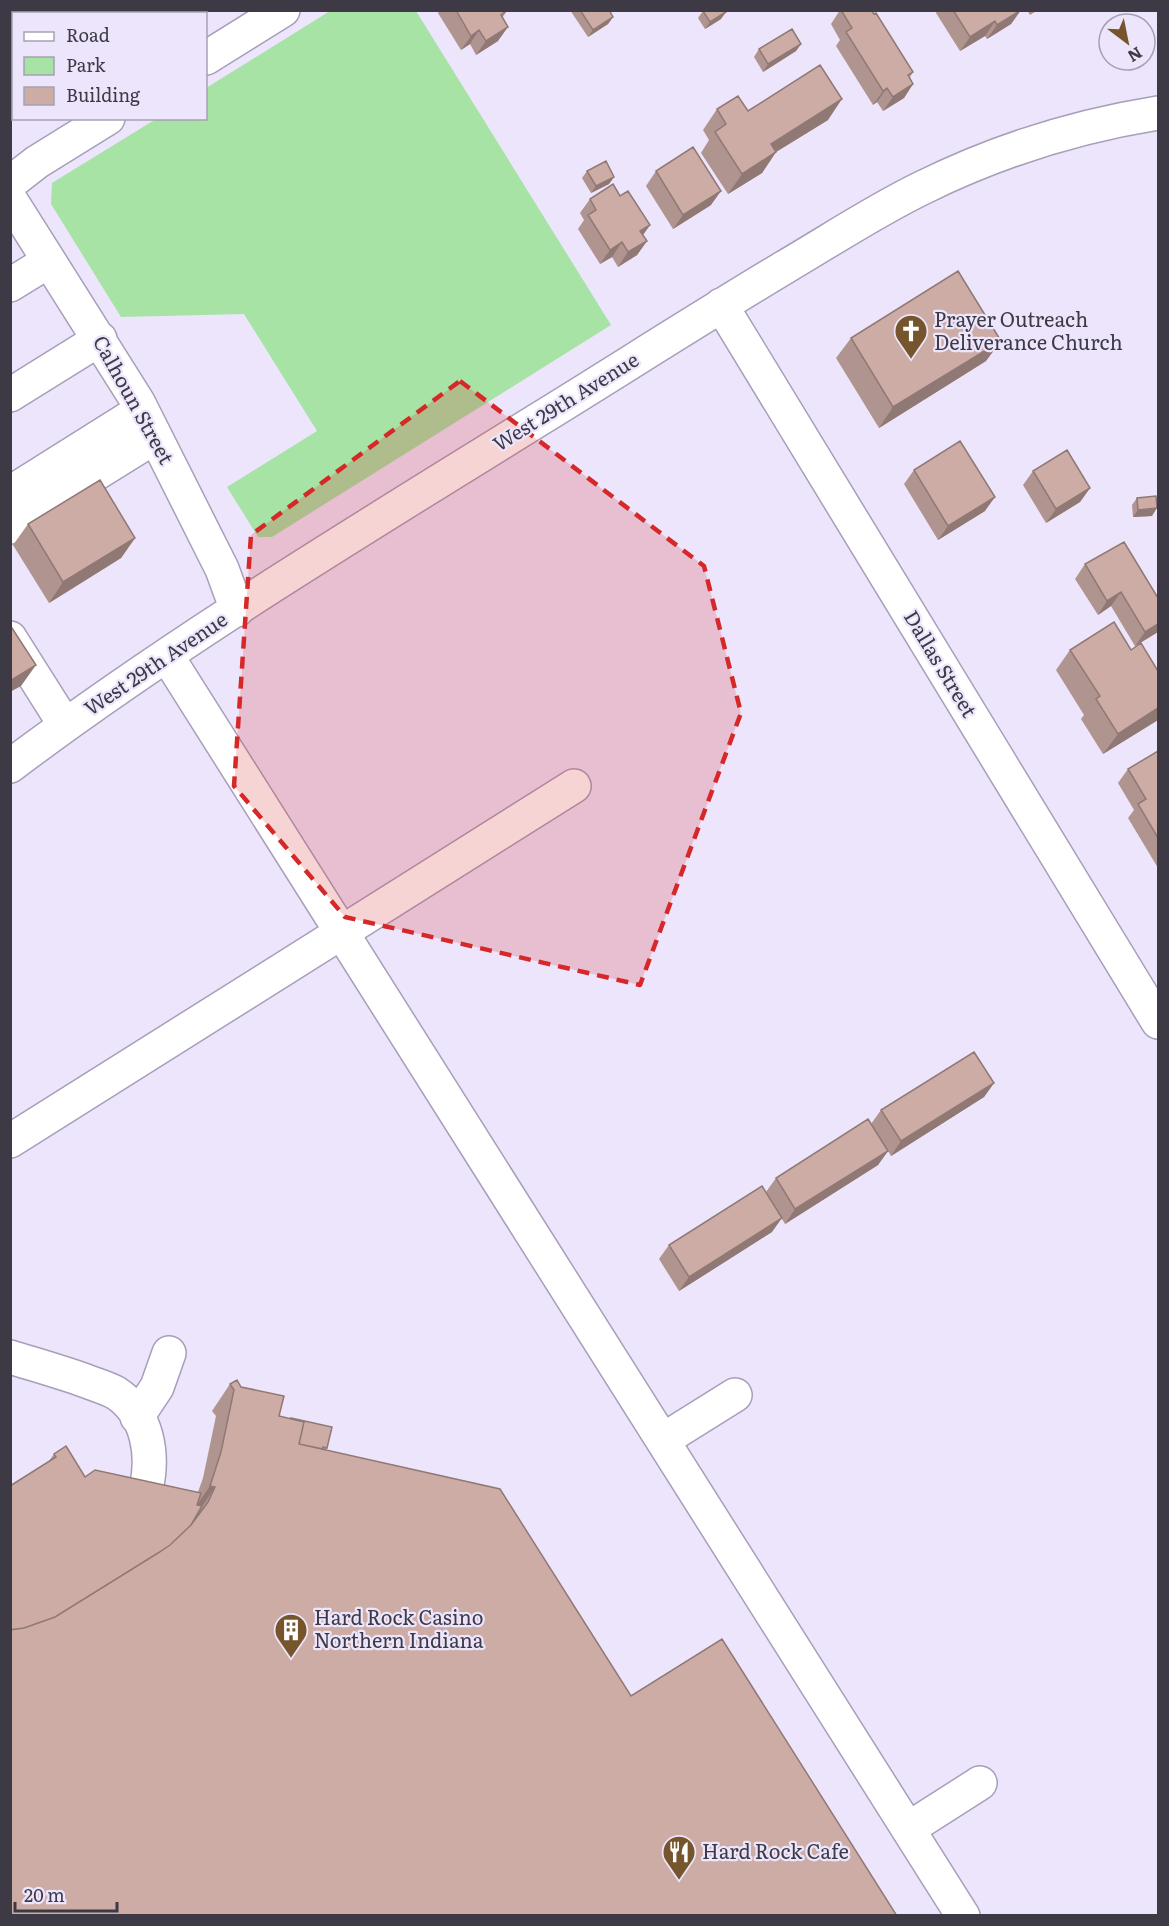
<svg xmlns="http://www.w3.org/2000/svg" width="1169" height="1926" font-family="Literata,serif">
  <rect width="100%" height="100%" fill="#ece5fc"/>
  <!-- green -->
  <path fill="#a6e3a5" d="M330,11H416L611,325L272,537H258L227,487L317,431L244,314L121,317L51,204L52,183L156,119L206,118V88Z"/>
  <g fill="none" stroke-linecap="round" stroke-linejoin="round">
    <!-- minor casing -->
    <g stroke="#a79eb9" stroke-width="36">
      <path id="minor" d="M206,58L283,10
        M10,183L37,162L108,118
        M10,199L138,402L222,569L237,610
        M10,285L49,261
        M721,305L1158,1022
        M10,395L100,339
        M10,493L142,410
        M10,527L155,437
        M10,638L65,725
        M167,656L963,1916
        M10,766C179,639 361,530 541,418C622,368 703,316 785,267C831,240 876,210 924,187C997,151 1077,126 1158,113
        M10,1141L574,786
        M10,1357C36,1365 61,1372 86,1381C96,1385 107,1388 116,1393C148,1414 154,1455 146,1489
        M137,1417L157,1387L169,1353
        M663,1440L735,1395
        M908,1829L980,1783"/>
    </g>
    <!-- minor -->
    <use href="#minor" stroke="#fff" stroke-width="33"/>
  </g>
  <!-- wall -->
  <path fill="#b0948f" d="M10,10H68L63,14H14V36L10,31Z
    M440,10H507V11L502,18L498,41L476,55L470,44L461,50L438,13Z
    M570,10H609L613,17L608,24L588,37Z
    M840,10H871L913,72L910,77L913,84L904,98L883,111L877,102L873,105L836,46L840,40L831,24Z
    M937,10H1021L1011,24L987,39L985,36L960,51L936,13Z
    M1027,10H1038L1030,15Z
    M703,11L721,19L705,29L698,18Z
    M801,44L796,51L763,72L754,57L759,49Z
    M717,109L748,111L828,120L776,152L762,173L728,194L701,153L709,140L703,130Z
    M587,171L614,177L609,184L591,193L582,178Z
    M656,171L711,205L673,229L646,186Z
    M620,196L650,225L643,235L647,241L637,255L618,267L612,257L600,264L578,229L584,220L580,213L590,199Z
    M851,338L986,361L879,428L836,358Z
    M914,470L985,511L938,540L904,484Z
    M1033,471L1090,488L1080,502L1046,523L1023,485Z
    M1137,498L1152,516L1133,517L1132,505Z
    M28,524L135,538L121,558L49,603L13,545Z
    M1085,564L1158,598V632L1135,646L1111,606L1098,615L1075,579Z
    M1070,650H1131L1158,671V720L1103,754L1081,719L1084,715L1056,670Z
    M1158,751V868L1128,818L1134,810L1118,783L1128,769Z
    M994,1083L984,1097L891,1156L888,1151L878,1165L785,1224L766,1192L776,1178L871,1124L881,1110Z
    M772,1232L679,1291L659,1259L669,1245Z
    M230,1384L241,1387L279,1416L327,1448L326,1450L631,1696L897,1916L49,1461L54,1454L85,1477L198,1492L203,1478L216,1416L212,1411Z"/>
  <!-- shaded-wall -->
  <path fill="#907874" d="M55,10H68L63,14H51Z
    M1021,10L1011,24L987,39L997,25Z
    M726,12L721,19L705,29L710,22Z
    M613,17L608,24L588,37L593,30Z
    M995,21L985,36L960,51L970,37Z
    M508,27L498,41L476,55L486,41Z
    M479,30L470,44L461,50L471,36Z
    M801,44L796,51L763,72L768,64Z
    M913,84L904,98L883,111L893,97Z
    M887,88L877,102L873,105L883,91Z
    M842,99L828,120L776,152L762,173L728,194L742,174L771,144Z
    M614,177L609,184L591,193L596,186Z
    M721,191L711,205L673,229L683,215Z
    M650,225L640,239V231Z
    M647,241L637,255L618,267L628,252Z
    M622,242L612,257L600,264L610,250Z
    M1001,341L986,361L879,428L893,407Z
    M1090,488L1080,502L1046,523L1056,509Z
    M995,497L985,511L938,540L948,526Z
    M1157,508L1152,516L1133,517L1138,510Z
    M135,538L121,558L49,603L63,582Z
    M1121,592L1111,606L1098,615L1107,601Z
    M1158,624V632L1135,646L1145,632Z
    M36,665L21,686L10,692V681Z
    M1158,708V720L1103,754L1118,734Z
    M994,1083L984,1097L891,1156L901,1141Z
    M888,1151L878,1165L785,1224L795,1209Z
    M782,1218L772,1232L679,1291L689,1277Z
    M210,1486L215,1487L197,1514L192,1512Z"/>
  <!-- building -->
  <path fill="#cdaca6" stroke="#907874" stroke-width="1.5" d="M16,10H55L51,14H18Z
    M456,10H507L501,15L508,27L486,41L479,30L471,36Z
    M580,10H609L613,17L593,30Z
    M704,10H726V12L710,22L703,11Z
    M841,10H871L874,14L876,13L913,72L908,75L913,84L893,97L887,88L883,91L846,32L852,28Z
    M953,10H1021L997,25L995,21L970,37Z
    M792,29L801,44L768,64L759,49Z
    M820,65L842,99L771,144L776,152L742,174L715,132L726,124L717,109L738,96L748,111Z
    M693,147L721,191L683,215L656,171Z
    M606,161L614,177L596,186L587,171Z
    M613,184L620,196L628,191L650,225L640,231L647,241L628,252L622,242L610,250L588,215L596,210L590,199Z
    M958,271L1001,341L893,407L851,338Z
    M960,441L995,497L948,526L914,470Z
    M1067,450L1090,488L1056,509L1033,471Z
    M100,480L135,538L63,582L28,524Z
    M1156,496L1157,508L1138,510L1137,498Z
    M1124,542L1158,598V624L1145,632L1121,592L1107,601L1085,564Z
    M1114,622L1131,650L1141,643L1158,671V708L1118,734L1096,699L1100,696L1070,650Z
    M10,625L36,665L10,681Z
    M1158,751V838L1138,804L1146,799L1128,769Z
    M974,1052L994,1083L901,1141L881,1110Z
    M868,1119L888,1151L795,1209L776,1178Z
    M762,1186L782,1218L689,1277L669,1245Z
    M237,1380L241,1387L284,1396L279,1416L304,1422L299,1444L500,1489L631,1696L722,1639L897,1916H10V1630L24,1628L55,1617L158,1553L170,1545L191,1525L208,1502L215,1487L210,1486L221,1452L234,1390L230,1384Z
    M291,1418L332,1427L327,1448L323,1447V1449L299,1444L304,1422L291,1419Z
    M66,1446L85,1477L95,1470L201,1493L197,1505L202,1506L191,1525L170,1545L158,1553L55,1617L24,1628L10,1630V1486L56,1457L54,1454Z"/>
  <!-- marked area -->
  <path fill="#d62828" fill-opacity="0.2" stroke="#d62828" stroke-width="4.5" stroke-dasharray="12 8" stroke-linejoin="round" d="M460,381L704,566L741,713L640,985L345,917L234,786L251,535Z"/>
  <!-- icons -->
  <defs>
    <g id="church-pin" transform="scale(1.725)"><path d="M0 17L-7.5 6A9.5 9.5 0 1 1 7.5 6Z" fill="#77552c" stroke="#ece5fc"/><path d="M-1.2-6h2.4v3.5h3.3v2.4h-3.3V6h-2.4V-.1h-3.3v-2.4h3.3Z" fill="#fff"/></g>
    <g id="building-pin" transform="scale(1.725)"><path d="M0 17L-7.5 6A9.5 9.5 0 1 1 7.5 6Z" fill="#77552c" stroke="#ece5fc"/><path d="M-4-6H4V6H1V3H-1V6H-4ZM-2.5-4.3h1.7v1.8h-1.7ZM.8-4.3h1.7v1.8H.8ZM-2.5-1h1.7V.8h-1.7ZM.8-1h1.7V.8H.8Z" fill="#fff"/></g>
    <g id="restaurant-pin" transform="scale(1.725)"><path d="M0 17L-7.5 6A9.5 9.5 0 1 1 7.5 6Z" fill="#77552c" stroke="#ece5fc"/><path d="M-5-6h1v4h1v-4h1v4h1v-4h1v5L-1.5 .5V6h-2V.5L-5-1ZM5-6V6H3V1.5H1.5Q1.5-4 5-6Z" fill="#fff"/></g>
  </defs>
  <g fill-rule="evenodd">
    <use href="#church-pin" x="911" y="331"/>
    <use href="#building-pin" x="291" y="1630"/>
    <use href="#restaurant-pin" x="679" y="1852"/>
  </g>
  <g text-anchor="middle" stroke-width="4.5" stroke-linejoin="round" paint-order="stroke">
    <!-- poi labels -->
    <g font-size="20" fill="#3d3a45" stroke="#ece5fc" text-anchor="start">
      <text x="934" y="327">Prayer Outreach<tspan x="934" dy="23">Deliverance Church</tspan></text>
      <text x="314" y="1625">Hard Rock Casino<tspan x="314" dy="23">Northern Indiana</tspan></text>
      <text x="702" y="1859">Hard Rock Cafe</text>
    </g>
    <!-- street labels -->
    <g font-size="20" fill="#3d3a45" stroke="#ece5fc">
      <text transform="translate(133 400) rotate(61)" y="7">Calhoun Street</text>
      <text transform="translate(566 402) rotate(-32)" y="7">West 29th Avenue</text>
      <text transform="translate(156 664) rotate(-34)" y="7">West 29th Avenue</text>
      <text transform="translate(940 664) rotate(59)" y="7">Dallas Street</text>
    </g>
  </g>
  <!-- border -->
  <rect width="1169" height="1926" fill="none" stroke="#3d3a45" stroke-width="24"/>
  <!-- legend -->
  <rect x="12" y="12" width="195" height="108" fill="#ece5fc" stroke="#a6a1b3" stroke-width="1.5"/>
  <rect x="24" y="32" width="30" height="9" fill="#ffffff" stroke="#a6a1b3" stroke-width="1.5"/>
  <text x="66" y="42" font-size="18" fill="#3d3a45">Road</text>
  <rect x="24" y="57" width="30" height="18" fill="#a6e3a5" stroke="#a6a1b3" stroke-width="1.5"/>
  <text x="66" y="72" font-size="18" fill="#3d3a45">Park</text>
  <rect x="24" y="87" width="30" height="18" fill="#cdaca6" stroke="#a6a1b3" stroke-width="1.5"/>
  <text x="66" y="102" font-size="18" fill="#3d3a45">Building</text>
  <!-- north arrow -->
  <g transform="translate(1127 42) rotate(148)"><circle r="28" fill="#ece5fc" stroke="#a6a1b3" stroke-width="1.5"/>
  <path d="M0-4.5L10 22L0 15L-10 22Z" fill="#77552c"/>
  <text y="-9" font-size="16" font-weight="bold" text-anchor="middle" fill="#3d3a45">N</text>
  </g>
  <!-- scale -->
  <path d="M15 1902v9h102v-9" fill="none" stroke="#3d3a45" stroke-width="3"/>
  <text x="24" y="1902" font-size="18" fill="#3d3a45" stroke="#ece5fc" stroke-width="4.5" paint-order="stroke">20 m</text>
</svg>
